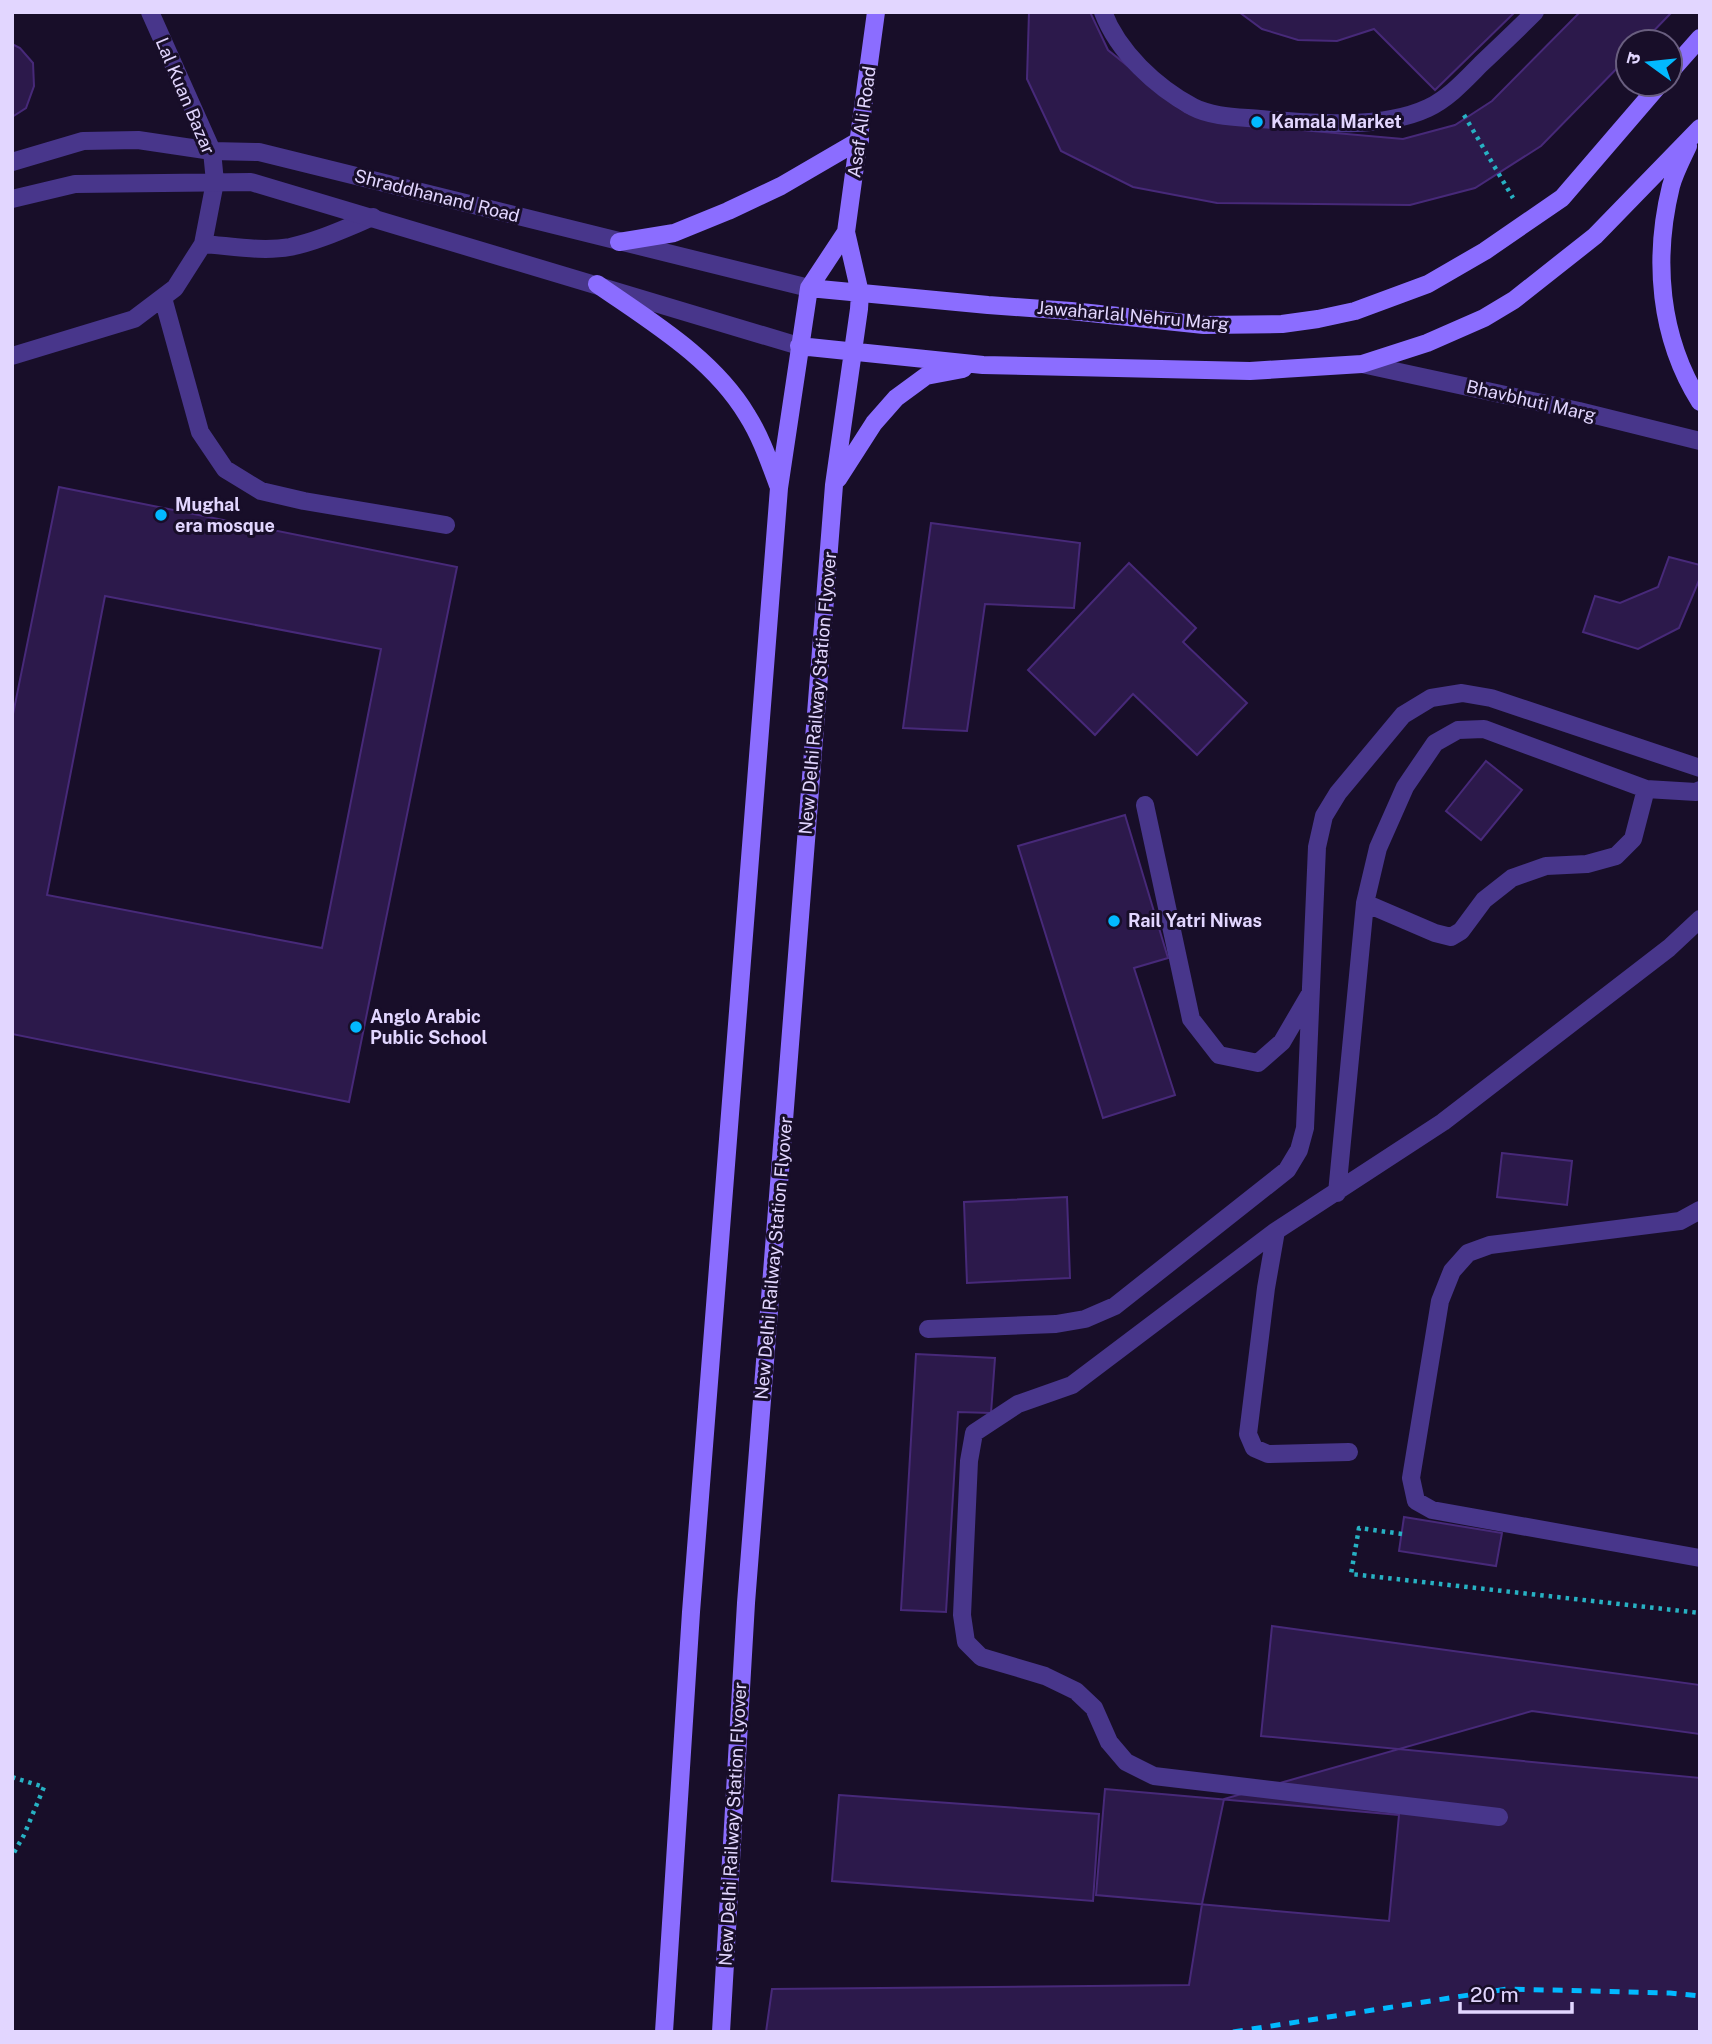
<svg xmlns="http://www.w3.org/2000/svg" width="1712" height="2044" font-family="'Public Sans','Noto Sans Devanagari',sans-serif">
  <rect width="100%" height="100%" fill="#180e29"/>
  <!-- building -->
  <path fill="#2c194b" stroke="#472979" stroke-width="2" fill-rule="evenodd" d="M1029,12H1090L1108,50L1185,112L1221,123L1403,139L1455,125L1492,101L1580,12H1672L1643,42H1628V57L1541,146L1475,188L1410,205L1217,203L1133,187L1061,151L1027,79Z
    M1239,12H1515L1435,90L1374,29L1337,41L1298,40L1262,29Z
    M12,44L20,48L33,63L34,86L26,108L12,117Z
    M59,487L457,567L349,1102L12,1034V719ZM105,596L381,649L322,948L47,895Z
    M931,523L1080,543L1074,608L985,604L967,731L903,728Z
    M1669,557L1700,565V578L1679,628L1638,649L1583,632L1595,596L1620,603L1658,587Z
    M1129,563L1196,628L1183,642L1247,703L1197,755L1133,694L1095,735L1028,670Z
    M1486,761L1522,790L1481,840L1446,811Z
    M1125,815L1168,958L1134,968L1175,1095L1103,1118L1018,846Z
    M1502,1153L1572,1161L1567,1205L1497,1197Z
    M1067,1197L1070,1278L967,1283L964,1202Z
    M916,1354L995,1358L991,1413L958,1412L946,1612L901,1610Z
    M1404,1517L1502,1533L1496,1566L1399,1551Z
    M1272,1626L1700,1685V1778L1261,1736Z
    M1532,1711L1700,1734V2032H766L772,1989L1189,1985L1202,1904L1224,1799Z
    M1105,1789L1399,1815L1389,1921L1096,1895Z
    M839,1795L1099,1814L1093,1901L832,1881Z"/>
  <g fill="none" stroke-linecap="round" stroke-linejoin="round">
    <!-- path -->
    <path stroke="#27b1c3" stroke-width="4.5" stroke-dasharray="3.5 5" stroke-linecap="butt" d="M1464,115L1513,198
      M1402,1534L1359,1528L1351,1574L1700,1613
      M12,1777L44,1787L24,1835L12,1856"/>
    <!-- service -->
    <path stroke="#48368b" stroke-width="18" d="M1103,12C1118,52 1156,87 1193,107C1212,117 1239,117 1260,119C1311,123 1381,130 1428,108C1449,98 1465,80 1481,64C1499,47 1517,30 1535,12
      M203,244C231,246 262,252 290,247C319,241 346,228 373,217
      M163,298L200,432L225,469L261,491L304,501L446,525
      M12,356L134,319L175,288L203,244L215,182
      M1145,805L1191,1019L1219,1055L1258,1063L1282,1042L1310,994
      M1365,903L1435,933L1451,937L1461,931L1484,900L1512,878L1546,866L1587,864L1616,856L1633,839L1646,789
      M1337,1193L1365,903L1378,848L1405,787L1435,743L1458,730L1484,729L1646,789L1696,792L1700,790
      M1700,1210L1680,1221L1490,1245L1468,1253L1452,1271L1440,1301L1411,1478L1416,1501L1432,1510L1700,1558
      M1276,1231L1266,1288L1248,1434L1254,1448L1268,1454L1349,1452
      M928,1329L1056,1324L1085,1319L1115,1306L1287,1170L1299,1150L1305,1128L1317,847L1324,816L1338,793L1403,715L1431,698L1462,693L1491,698L1700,768
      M1499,1817L1154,1776L1126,1762L1109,1742L1094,1708L1076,1691L1045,1676L981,1657L966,1642L962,1615L969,1461L974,1433L1018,1404L1072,1385L1276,1231L1443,1122L1669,948L1700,919"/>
    <!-- tertiary -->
    <path stroke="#48368b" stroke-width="18" d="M150,12L212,151L215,182
      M12,162L83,141L138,140L212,151L259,152L809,288
      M12,199L75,184L251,182L799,346
      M1362,364L1579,411L1700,441"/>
    <!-- secondary -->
    <path stroke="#8b6dff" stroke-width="18" d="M1670,72L1700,38
      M1688,146C1682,159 1675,172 1671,186C1653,259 1659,337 1700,402
      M619,242L674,233L728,211L781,186L860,140
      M597,284C650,321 713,358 747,415C761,437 769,461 778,485
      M809,288L988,305L1071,311L1204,325L1282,324L1318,319L1355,311L1428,284L1485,251L1562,198L1660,84
      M799,346L983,365L1250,371L1362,364L1427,343L1484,318L1514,300L1595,236L1700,128
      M838,479L874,423L896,398L926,376L963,369
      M664,2032L691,1612L779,488L809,288L846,232
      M721,2032L746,1603L834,485L859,309L860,293L846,232L876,12"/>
    <!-- rail -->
    <path stroke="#02b9ff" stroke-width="5" stroke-dasharray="10 9" stroke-linecap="butt" d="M1233,2032L1507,1989L1670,1993L1700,1996"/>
  </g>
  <!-- markers -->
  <g fill="#02b9ff" stroke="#180e29" stroke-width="2.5">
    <circle cx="1257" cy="122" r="7"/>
    <circle cx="161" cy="515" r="7"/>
    <circle cx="1114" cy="921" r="7"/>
    <circle cx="356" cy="1027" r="7"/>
  </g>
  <g text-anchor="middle" stroke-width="6" stroke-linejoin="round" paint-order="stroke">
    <!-- street labels -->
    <g font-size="18" fill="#e2d6ff" stroke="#180e29">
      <text transform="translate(185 96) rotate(67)" y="6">Lal Kuan Bazar</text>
      <text transform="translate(862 122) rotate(-82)" y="6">Asaf Ali Road</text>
      <text transform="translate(437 196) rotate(14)" y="6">Shraddhanand Road</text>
      <text transform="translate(1133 316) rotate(5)" y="6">Jawaharlal Nehru Marg</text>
      <text transform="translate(1531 401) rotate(13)" y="6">Bhavbhuti Marg</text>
      <text transform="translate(818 693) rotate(-85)" y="6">New Delhi Railway Station Flyover</text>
      <text transform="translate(774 1258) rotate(-85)" y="6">New Delhi Railway Station Flyover</text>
      <text transform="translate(733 1824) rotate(-87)" y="6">New Delhi Railway Station Flyover</text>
    </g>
    <!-- poi labels -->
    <g font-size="18" font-weight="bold" fill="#e2d6ff" stroke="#180e29" text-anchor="start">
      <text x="1271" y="128">Kamala Market</text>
      <text x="175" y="511">Mughal<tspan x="175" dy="21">era mosque</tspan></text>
      <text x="1128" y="927">Rail Yatri Niwas</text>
      <text x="370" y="1023">Anglo Arabic<tspan x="370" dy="21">Public School</tspan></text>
    </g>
  </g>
  <!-- border -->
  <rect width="1712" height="2044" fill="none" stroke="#e2d6ff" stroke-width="28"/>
  <!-- north arrow -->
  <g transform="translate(1649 63) rotate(285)"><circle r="33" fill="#180e29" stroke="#695e7f" stroke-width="2"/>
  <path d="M0-5L12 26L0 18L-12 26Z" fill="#02b9ff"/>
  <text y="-10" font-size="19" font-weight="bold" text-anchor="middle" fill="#e2d6ff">उ</text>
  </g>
  <!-- scale -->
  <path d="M1460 2002v10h112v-10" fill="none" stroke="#e2d6ff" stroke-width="3.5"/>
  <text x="1470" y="2002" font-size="21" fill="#e2d6ff" stroke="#180e29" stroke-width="5" paint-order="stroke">20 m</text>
</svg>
